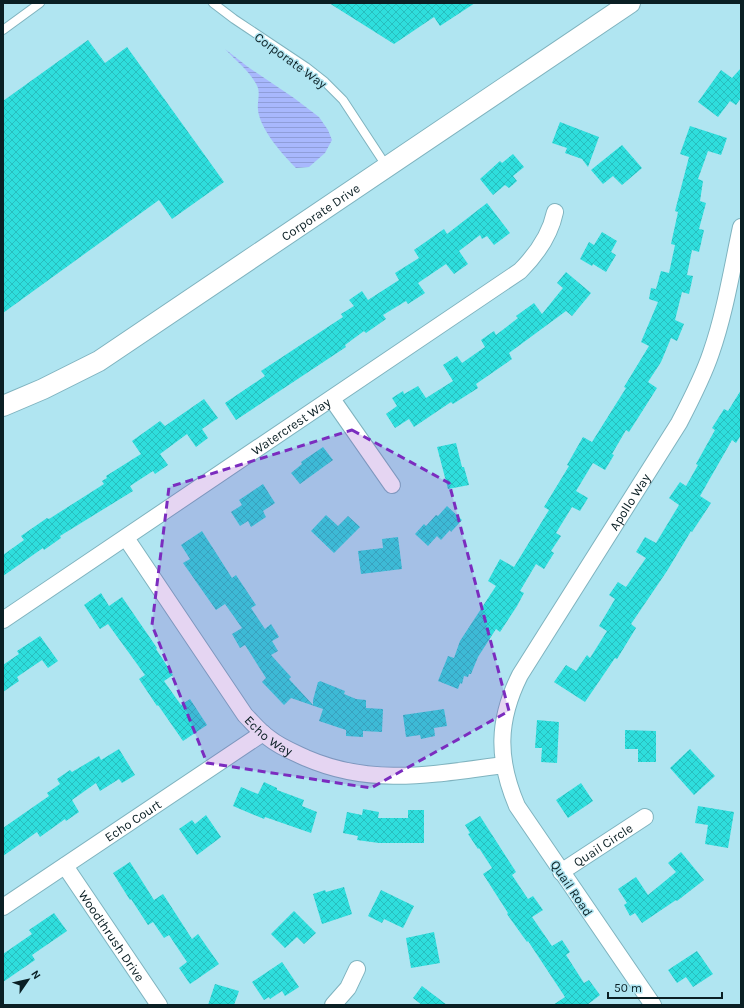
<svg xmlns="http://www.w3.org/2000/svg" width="744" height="1008" font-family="Karla,sans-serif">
  <defs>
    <pattern id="water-rules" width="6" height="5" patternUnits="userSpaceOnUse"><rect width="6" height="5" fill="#a8b8fd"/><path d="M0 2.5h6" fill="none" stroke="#8f9ed9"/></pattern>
    <pattern id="building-cross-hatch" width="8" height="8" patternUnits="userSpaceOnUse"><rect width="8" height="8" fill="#2ededd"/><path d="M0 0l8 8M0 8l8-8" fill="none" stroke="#28bebe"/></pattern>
  </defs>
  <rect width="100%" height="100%" fill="#b0e5f1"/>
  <!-- water -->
  <path fill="url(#water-rules)" d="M225,49L248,67L294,98L319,117L328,130L332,140L325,153L309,167L296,168C282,154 260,129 258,110C257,103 260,95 258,88C252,73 236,61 225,49Z"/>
  <!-- building -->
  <path fill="url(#building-cross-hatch)" d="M329,3H475L440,26L434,17L394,44Z
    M88,40L105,63L127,47L224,182L172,219L159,200L3,313V101Z
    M741,68V98L736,105L730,101L718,117L698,102L721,70L732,78Z
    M560,122L599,137L588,167L582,159L565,153L567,148L552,143Z
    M690,126L727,138L721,155L708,151L698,179L703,181L700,201L706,203L699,229L704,230L699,252L692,250L687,275L693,276L689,294L682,292L675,320L684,324L677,341L671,338L661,362L648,382L657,388L629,432L626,430L612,454L614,455L605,470L593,463L576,491L588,498L580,511L572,507L556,533L561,536L551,551L554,553L544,569L536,564L520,591L524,593L517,606L500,632L496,629L478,657L471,674H469L468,677L464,676L462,684L460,683L458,689L438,681L448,656L454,658L460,641L496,586L488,581L500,559L514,567L549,510L544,507L569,466L567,465L583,437L592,442L626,388L624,387L649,346L641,342L658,302L649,299L651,288L656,289L661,271L669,273L675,245L671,244L678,212L675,211L689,157L680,154Z
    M622,145L642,168L622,185L613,176L603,184L591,170Z
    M513,154L524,167L513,176L517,181L509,188L505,185L493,195L480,179L500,161L502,163Z
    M487,203L510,233L494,245L487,236L482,239L480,235L459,251L468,264L454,274L446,264L418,283L425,293L408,304L406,301L383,315L386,319L366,333L364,331L345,345L346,347L236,420L225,403L265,376L261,371L343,317L341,314L354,306L349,300L362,291L368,300L399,280L395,273L419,258L414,250L444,229L447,234Z
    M602,232L617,241L611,252L616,255L606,272L593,264L592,266L580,259L589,242L594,245Z
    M566,272L591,293L572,316L566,311L509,353L512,359L476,384L478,388L453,404L451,402L414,427L409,419L395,428L386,414L397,406L392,398L403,391L404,394L418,386L426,398L453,381L443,365L457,356L462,363L485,347L481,340L494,331L496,335L518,318L516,316L534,303L542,314L563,288L557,283Z
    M741,390V435L736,443L732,440L700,496L711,503L692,532L691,531L667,571L631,624L636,628L617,659L615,658L585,702L554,682L566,665L576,671L587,655L590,658L607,631L599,626L615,599L609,595L618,582L626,587L646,558L636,552L645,537L656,543L679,505L669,498L680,482L686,486L698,465L696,464L715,430L712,428L724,409L728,411Z
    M204,399L218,418L202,429L208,438L196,447L187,434L160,454L168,465L155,474L153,471L130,486L133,491L60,536L61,538L44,550L43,548L3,576V555L24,540L21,536L47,518L49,519L104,484L102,481L107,478L106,476L141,454L132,441L160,421L165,426Z
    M456,443L462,467H464L469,485L448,489L437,447Z
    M323,447L333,460L300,484L291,473L302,464L301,462Z
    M263,484L275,503L263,511L266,517L251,527L248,521L240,526L231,512L242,505L239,500Z
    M447,506L462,520L451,532L450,530L441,540L437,536L428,546L415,534L424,524L426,526L436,515L438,516Z
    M326,515L338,526L348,516L360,527L334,553L311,531Z
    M202,531L232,578L236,575L256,605L251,608L265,629L271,624L279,637L272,641L278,651L271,655L291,677L289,679L313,705V700L318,682H319L320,681L345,691L344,694L356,699L366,700V708L383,709L382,732L363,731V737L346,736V730L319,721L323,709L291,698L284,705L262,682L266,678L245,645L240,648L232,634L242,628L225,604L216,610L183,563L190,559L181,545Z
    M398,537L402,569L361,574L358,551L383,548L382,539Z
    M101,593L109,606L122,597L157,648L156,649L173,675L164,681L181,705L190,699L207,725L183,741L158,705L157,706L139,679L145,675L108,624L100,629L84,605Z
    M40,636L58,661L48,668L42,660L17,677L19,681L3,692V665L19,654L17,651Z
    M444,709L447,726L434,728L435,736L421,739L420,735L406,737L403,715Z
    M537,720L559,722L557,763L541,762L542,748H535Z
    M625,730L656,731V762H638V749H625Z
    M119,749L135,775L122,783L119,779L100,791L96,783L72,800L79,812L66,821L65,819L40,837L37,832L3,856V828L49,796L47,793L60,784L57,779L70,770L72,772L99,756L101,760Z
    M690,749L715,776L694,795L670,768Z
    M264,782L277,788V790L304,800L302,806L317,812L311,833L265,817L264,819L233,806L241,787L258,794Z
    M581,783L593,801L568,818L556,800Z
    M698,806L734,812L728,848L705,844L708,825L695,823Z
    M363,809L379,812L378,818H408V810H424V843H379L357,840L358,836L343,833L347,812L362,815Z
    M206,815L221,837L197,855L179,829L192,820L195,824Z
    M480,816L516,872L512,875L528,899L533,896L543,910L532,917L552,946L562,940L570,952L566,955L584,983L589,980L600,995L587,1005H553L565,997L528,941L527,942L507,914L508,913L483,874L492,868L479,848L478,849L468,834L470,833L465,825Z
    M681,852L704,880L677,901L676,900L642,923L635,913L630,916L624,905L627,903L618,889L636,877L648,895L676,872L668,863Z
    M130,862L154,900L163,894L192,939L198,934L219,964L190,984L179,968L187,962L169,935L164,938L153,922L148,925L131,899L130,900L113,873Z
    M344,887L352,914L322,924L313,894L325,890L326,892Z
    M381,890L414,906L403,928L384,919L382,923L368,916Z
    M294,911L316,933L304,944L297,937L285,948L271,934Z
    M54,913L67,931L32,955L35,960L3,982V954L32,934L29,930Z
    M434,932L440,963L411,968L406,938Z
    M697,951L713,974L693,987L686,977L677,983L668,970Z
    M282,962L299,987L285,996L282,991L270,999L269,997L264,1000L252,982Z
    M215,984L239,991L234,1005H208Z
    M422,986L447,1005H422L413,998Z"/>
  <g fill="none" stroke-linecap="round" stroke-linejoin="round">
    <!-- service casing -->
    <g stroke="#7fb3bf" stroke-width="10">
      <path id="service" d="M213,3L234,19L306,67L325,82L343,100L387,167
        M3,30L40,3"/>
    </g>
    <!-- minor casing -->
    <g stroke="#7fb3bf" stroke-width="18">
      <g id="minor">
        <path d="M332,399L392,485"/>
        <path id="s1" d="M126,538L245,715C253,723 260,732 269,738C280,747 293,752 306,758C373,787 434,774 504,765"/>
        <path id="s2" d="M3,620L520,271C537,254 550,236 555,212"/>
        <path id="s3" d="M65,866L159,1005"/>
        <path id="s4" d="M561,872L645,817"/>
        <path id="s5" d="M3,907L263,733"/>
        <path d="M333,1005L348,988L357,969"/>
        <path id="s6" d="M653,1005L517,806C497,759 497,721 520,675L679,423C691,400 703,377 711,353C725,313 732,269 741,227"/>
      </g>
    </g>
    <!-- tertiary casing -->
    <g stroke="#7fb3bf" stroke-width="22">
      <g id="tertiary">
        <path id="s7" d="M3,406L43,389L99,361L630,3"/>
      </g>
    </g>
    <!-- service -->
    <use href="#service" stroke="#fff" stroke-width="8"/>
    <!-- minor -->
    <use href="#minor" stroke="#fff" stroke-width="16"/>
    <!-- tertiary -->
    <use href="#tertiary" stroke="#fff" stroke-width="20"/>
  </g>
  <!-- marked area -->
  <path fill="#7b2cbf" fill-opacity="0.2" stroke="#7b2cbf" stroke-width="3" stroke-dasharray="8 5" stroke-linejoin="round" d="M352,430L449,483L509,711L371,788L207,763L152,625L169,487Z"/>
  <g text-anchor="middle" stroke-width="3" stroke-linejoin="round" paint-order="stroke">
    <!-- street labels -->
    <g font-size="13" fill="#0a1f24" stroke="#b0e5f1">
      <text transform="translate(291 60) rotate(36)" y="5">Corporate Way</text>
      <text dy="5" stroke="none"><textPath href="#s7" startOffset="373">Corporate Drive</textPath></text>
      <text dy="5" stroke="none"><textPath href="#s2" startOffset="347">Watercrest Way</textPath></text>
      <text dy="5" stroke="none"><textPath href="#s6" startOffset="582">Apollo Way</textPath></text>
      <text dy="5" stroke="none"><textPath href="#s1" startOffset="245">Echo Way</textPath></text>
      <text dy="5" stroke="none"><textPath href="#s5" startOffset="156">Echo Court</textPath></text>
      <text dy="5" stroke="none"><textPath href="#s4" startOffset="50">Quail Circle</textPath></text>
      <text transform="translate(572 888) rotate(56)" y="5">Quail Road</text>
      <text dy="5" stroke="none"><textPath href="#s3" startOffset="84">Woodthrush Drive</textPath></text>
    </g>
  </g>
  <!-- border -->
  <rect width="744" height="1008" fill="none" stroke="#0a1f24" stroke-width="8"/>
  <!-- north arrow -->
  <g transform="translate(28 980) rotate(56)" stroke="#b0e5f1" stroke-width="3" paint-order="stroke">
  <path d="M0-3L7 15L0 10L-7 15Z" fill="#0a1f24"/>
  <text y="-6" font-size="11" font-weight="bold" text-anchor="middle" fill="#0a1f24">N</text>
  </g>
  <!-- scale -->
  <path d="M608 992v6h114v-6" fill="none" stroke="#0a1f24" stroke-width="2"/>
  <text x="614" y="992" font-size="12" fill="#0a1f24" stroke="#b0e5f1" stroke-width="3" paint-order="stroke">50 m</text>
</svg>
